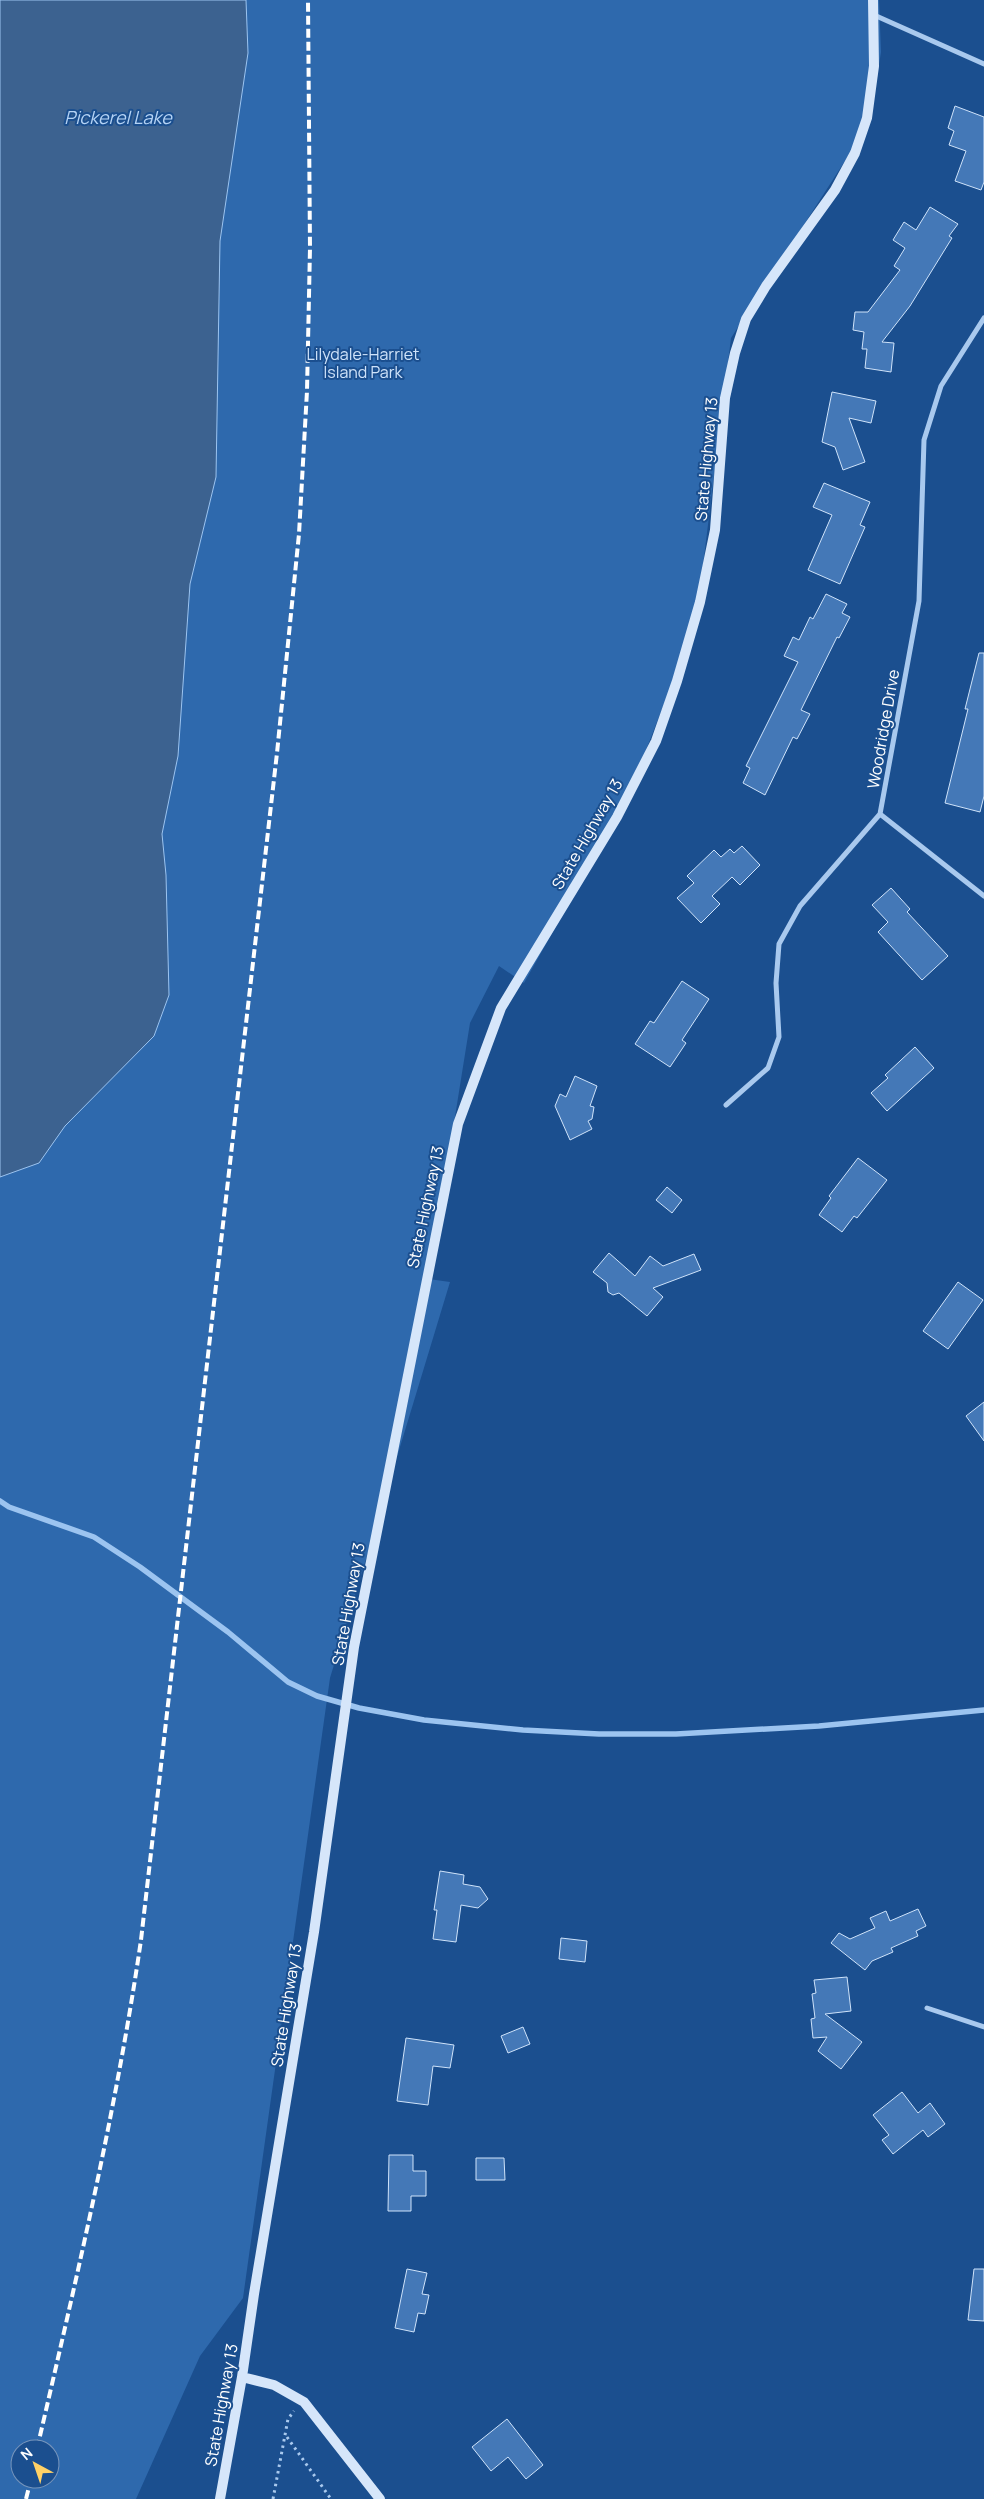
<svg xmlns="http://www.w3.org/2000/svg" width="984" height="2499" font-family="Manrope,sans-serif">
  <rect width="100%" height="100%" fill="#1b4f8f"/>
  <!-- green -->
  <path fill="#2e69ad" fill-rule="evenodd" d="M0,0H879L881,52L870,122L731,338L696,622L625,804L524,983L499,966L470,1023L429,1279L450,1282L330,1678L243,2298L200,2356L136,2499H0ZM20,2449H50V2479H20Z"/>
  <!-- water -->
  <path fill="#3c6290" stroke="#9cc4f0" d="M0,0H246L248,53L220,241L216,477L190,584L178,756L162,834L166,875L169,995L154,1036L65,1126L39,1163L0,1177Z"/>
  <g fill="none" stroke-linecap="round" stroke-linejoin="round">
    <!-- stream -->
    <path stroke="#9cc4f0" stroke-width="5.5" d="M0,1501L9,1507L94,1537L140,1567L228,1632L288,1682L317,1696L359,1708L424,1720L523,1730L599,1734H676L819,1726L984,1710"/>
  </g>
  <!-- building -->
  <path fill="#4478b7" stroke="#cfe3fa" d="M955,106L984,117V182L981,190L955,181L966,151L949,145L954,131L948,128Z
    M930,207L958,224L949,236L952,238L910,306L882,342L894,343L891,372L865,368L867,349H862L864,332L853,330L855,312H868L900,270L894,266L905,248L893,240L904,222L916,230Z
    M832,392L876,401L871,423L849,418L865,462L843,470L835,447L822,442Z
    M824,483L870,502L860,525L865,527L840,584L808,570L832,515L813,507Z
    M826,594L847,604L842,613L850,617L839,638L837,637L801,710L810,714L797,739L793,737L765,795L743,783L750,768L746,766L798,662L784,656L793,637L799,640L810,617L813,619Z
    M979,653H984V796L980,812L945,803L968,709H965Z
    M742,846L760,865L740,885L732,877L712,896L720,904L701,923L677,898L694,883L687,876L714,850L721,857L730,849L734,853Z
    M891,888L910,909L907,912L948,956L922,980L878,932L888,922L872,905Z
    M682,981L709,999L682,1040L686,1043L670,1067L635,1044L650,1021L654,1023Z
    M915,1047L934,1068L887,1111L871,1093L888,1078L885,1075Z
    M575,1076L597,1086L590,1106L594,1107L592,1119L588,1121L592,1129L570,1140L555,1106L560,1094L566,1097Z
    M858,1158L887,1180L857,1218L854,1216L842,1232L819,1215L831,1198L829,1196Z
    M667,1187L682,1200L672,1213L656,1200Z
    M609,1253L635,1276L650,1256L663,1266L694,1254L701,1270L653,1288L663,1297L647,1316L619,1293L613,1295L608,1292L607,1283L593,1272Z
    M958,1282L983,1300L948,1349L923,1331Z
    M984,1402V1441L966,1416Z
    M440,1871L464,1875L463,1884L480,1887L488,1899L478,1908L461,1905L456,1942L433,1939L437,1910H434Z
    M918,1909L926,1926L916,1931L918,1936L891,1948L893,1952L872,1961L865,1970L831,1943L839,1933L850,1939L875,1928L870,1918L886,1911L890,1921Z
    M561,1938L587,1941L585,1962L559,1959Z
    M847,1977L851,2011L825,2014L862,2042L841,2069L818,2051L827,2037L813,2038L811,2019L815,2018L812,1994L816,1993L814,1980Z
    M523,2027L530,2044L508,2053L501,2036Z
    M406,2038L454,2045L450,2068L433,2066L428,2105L397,2101Z
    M902,2092L918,2113L930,2103L945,2124L928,2137L923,2130L893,2154L882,2140L889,2135L873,2115Z
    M389,2155H413V2171H426V2196H411V2211H388Z
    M476,2158H504L505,2180H476Z
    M407,2269L427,2273L422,2294L429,2295L425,2314L418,2313L414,2332L395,2328Z
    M974,2269H984V2321L968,2320Z
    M507,2419L543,2465L526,2479L508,2457L491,2471L472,2447Z"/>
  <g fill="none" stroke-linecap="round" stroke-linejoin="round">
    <!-- path -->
    <path stroke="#a9c9ee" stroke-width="3" stroke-dasharray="2.5 4" stroke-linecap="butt" d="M287,2437L331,2499
      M273,2499L288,2419L294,2411"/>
    <!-- street -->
    <path stroke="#a9c9ee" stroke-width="5" d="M874,15L984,64
      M880,814L984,896
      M726,1105L768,1068L779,1037L776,983L779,944L800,906L880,814L919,601L924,440L941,386L984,318
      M927,2008L984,2027"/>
    <!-- secondary -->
    <path stroke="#d6e6fa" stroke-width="10" d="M242,2377L274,2385L304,2402L380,2499
      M220,2499L242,2377L254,2294L314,1932L354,1647L458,1124L501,1008L617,817L656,741L677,681L700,602L715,530L725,398L735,353L746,319L766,286L835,190L855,153L867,118L874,66L873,0"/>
    <!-- rail -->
    <path stroke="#fff" stroke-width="4" stroke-dasharray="9 4" stroke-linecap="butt" d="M37,2449C76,2280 116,2112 141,1940L277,753L299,534L307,391L310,248L308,0
      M26,2499L31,2479"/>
  </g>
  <g text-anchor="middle" stroke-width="4" stroke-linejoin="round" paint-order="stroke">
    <!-- park labels -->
    <g font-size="16" fill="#cfe3fa" stroke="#1b4f8f">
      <text x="363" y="360">Lilydale-Harriet<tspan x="363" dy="18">Island Park</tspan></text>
    </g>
    <!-- street labels -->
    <g font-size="16" fill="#fff" stroke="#1b4f8f">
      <text transform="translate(706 459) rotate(-85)" y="6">State Highway 13</text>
      <text transform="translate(883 729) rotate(-80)" y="6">Woodridge Drive</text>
      <text transform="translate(587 834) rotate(-60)" y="6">State Highway 13</text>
      <text transform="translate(425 1207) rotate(-78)" y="6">State Highway 13</text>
      <text transform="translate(348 1604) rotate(-80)" y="6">State Highway 13</text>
      <text transform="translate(286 2005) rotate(-81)" y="6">State Highway 13</text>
      <text transform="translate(221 2405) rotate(-80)" y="6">State Highway 13</text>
    </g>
    <!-- water labels -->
    <g font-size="18" font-style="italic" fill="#b5d3f5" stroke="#1b4f8f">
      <text x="118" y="124">Pickerel Lake</text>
    </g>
  </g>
  <!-- north arrow -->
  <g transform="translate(35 2464) rotate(320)"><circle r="24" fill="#1b4f8f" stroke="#7695bc"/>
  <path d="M0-4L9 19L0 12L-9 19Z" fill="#ffd166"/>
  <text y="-8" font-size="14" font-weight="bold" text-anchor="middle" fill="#ffffff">N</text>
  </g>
</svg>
